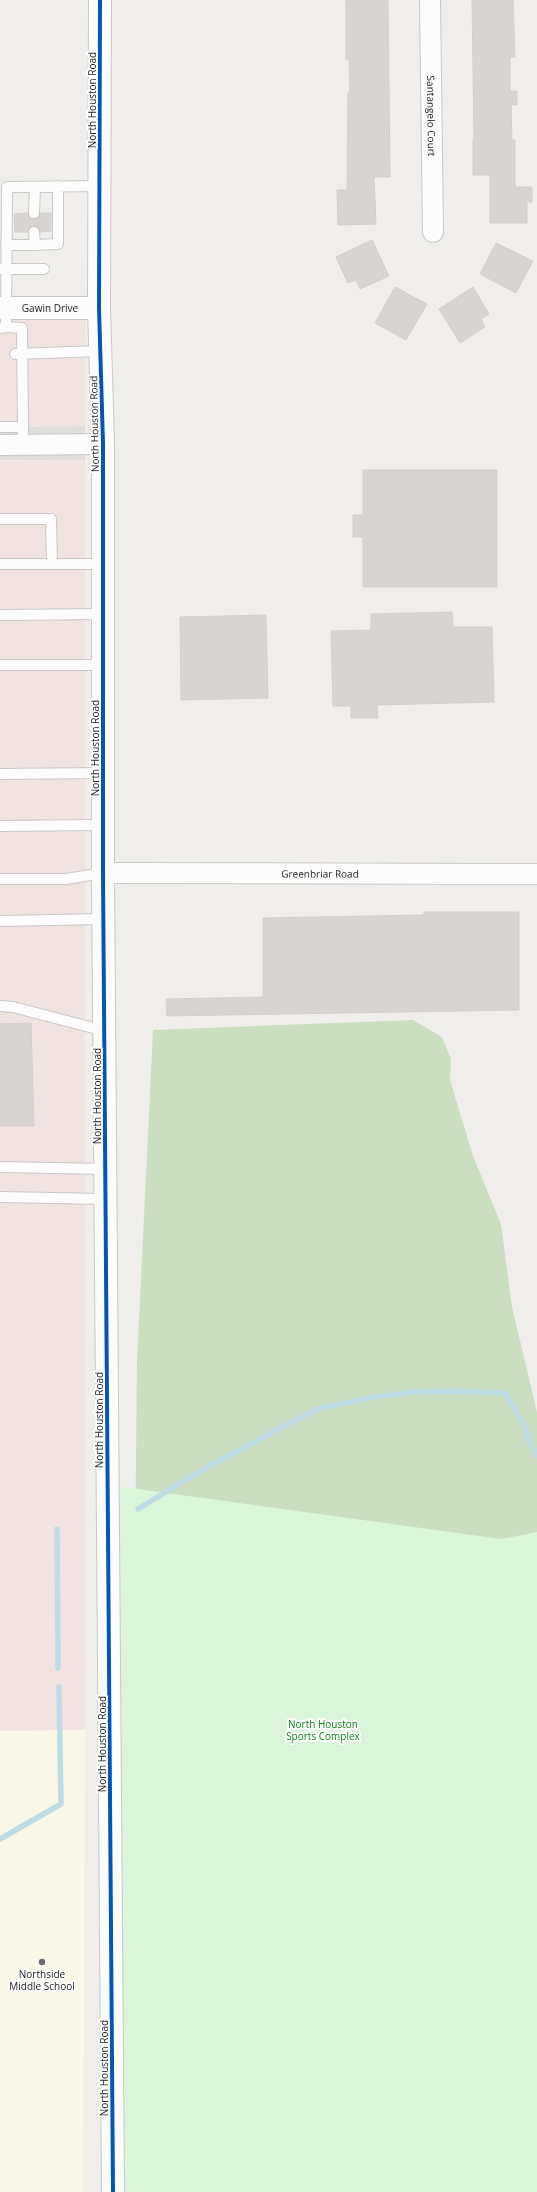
<svg xmlns="http://www.w3.org/2000/svg" width="537" height="2192" font-family="'Open Sans',sans-serif">
  <rect width="100%" height="100%" fill="#f0eeeb"/>
  <!-- residential -->
  <path fill="#dfdedc" d="M85,426V460H0V427Z"/>
  <!-- commercial -->
  <path fill="#f1e3e1" d="M0,315H86L85,426L0,427Z
    M85,460V1730L0,1731V461Z"/>
  <!-- education -->
  <path fill="#f8f7e8" d="M85,1730L83,2192H0V1731Z"/>
  <!-- forest -->
  <path fill="#cbdec1" d="M413,1020L442,1037L451,1059L450,1080L473,1156L501,1224L512,1307L537,1412V2192H137L135,1557L137,1362L153,1030Z"/>
  <!-- park -->
  <path fill="#daf5da" d="M108,1485L501,1539L537,1532V2192H113Z"/>
  <g fill="none" stroke-linecap="round" stroke-linejoin="round">
    <!-- stream -->
    <path stroke="#bfdbe3" stroke-width="5.5" d="M138,1509L207,1467L317,1409L374,1397L413,1392L452,1391L505,1393L523,1423L528,1439L537,1456
      M57,1529L58,1668
      M0,1839L61,1804L59,1687"/>
  </g>
  <!-- building -->
  <path fill="#d7d4d2" stroke="#d3d0cc" d="M346,0H388L390,177H374L376,224L338,225L337,190H347L348,93H350L349,59H346Z
    M472,0H513L515,57H510V91H517V105H511L512,140H515V187H532V202H527V223H490V175H473V140H474Z
    M28,213L30,218L34,219L39,217L40,213H51V231L40,232L39,228L34,226L30,227L28,232H15L14,214Z
    M372,240L389,276L360,289L356,280L348,283L336,257Z
    M496,243L533,261L516,293L480,274Z
    M395,287L427,304L406,340L375,323Z
    M473,287L489,314L481,319L485,327L460,343L439,309Z
    M363,470H497V587H363V537H353V515H363Z
    M452,612L453,627H492L494,702L377,705L378,718H351V706H333L331,631L371,630V614Z
    M266,615L268,698L181,700L180,617Z
    M424,912H519V1010L167,1016L166,999L263,997V918L424,915Z
    M31,1023L34,1126H0V1024Z"/>
  <g fill="none" stroke-linecap="round" stroke-linejoin="round">
    <!-- service casing -->
    <g stroke="#c9c8c7" stroke-width="12">
      <path id="service" d="M34,213L35,187
        M6,245H35L34,232
        M35,245L58,244V186
        M0,269H44
        M6,327L22,328L23,427
        M0,328L6,327L7,187L100,186
        M15,354L100,351
        M0,427H23V434
        M0,519H51L52,564
        M0,564H103
        M0,615L103,614
        M0,665H103
        M0,774L103,773
        M0,826L104,825
        M0,879H66L103,873
        M0,921L104,919
        M0,1006L13,1007L105,1031
        M0,1167L106,1169
        M0,1197L106,1199"/>
    </g>
    <!-- minor casing -->
    <g stroke="#c9c8c7" stroke-width="22">
      <g id="minor">
        <path id="s1" d="M430,0L433,232"/>
        <path d="M0,445L103,444"/>
        <path id="s2" d="M103,873L537,874"/>
      </g>
    </g>
    <!-- tertiary casing -->
    <g stroke="#c9c8c7" stroke-width="24">
      <g id="tertiary">
        <path d="M100,0L99,308L103,444V873L113,2192"/>
        <path id="s3" d="M0,308H99"/>
      </g>
    </g>
    <!-- service -->
    <use href="#service" stroke="#fdfcfc" stroke-width="10"/>
    <!-- minor -->
    <use href="#minor" stroke="#fdfcfc" stroke-width="20"/>
    <!-- tertiary -->
    <use href="#tertiary" stroke="#fdfcfc" stroke-width="22"/>
    <!-- cycleway casing -->
    <g stroke="#fff" stroke-width="6">
      <path id="cycleway" d="M100,0L99,308L103,444V873L113,2192"/>
    </g>
    <!-- cycleway -->
    <use href="#cycleway" stroke="#0057b8" stroke-width="4"/>
  </g>
  <!-- markers -->
  <circle fill="#6a6968" stroke="#fff" stroke-width="1.5" cx="42" cy="1962" r="4"/>
  <g text-anchor="middle" stroke-width="4" stroke-linejoin="round" paint-order="stroke">
    <!-- street labels -->
    <g font-size="10" fill="#222" stroke="#fff">
      <text transform="translate(92 100) rotate(-90)" y="4">North Houston Road</text>
      <text dy="4" stroke="none"><textPath href="#s1" startOffset="116">Santangelo Court</textPath></text>
      <text dy="4" stroke="none"><textPath href="#s3" startOffset="50">Gawin Drive</textPath></text>
      <text transform="translate(94 424) rotate(-91)" y="4">North Houston Road</text>
      <text transform="translate(95 748) rotate(-90)" y="4">North Houston Road</text>
      <text dy="4" stroke="none"><textPath href="#s2" startOffset="217">Greenbriar Road</textPath></text>
      <text transform="translate(97 1096) rotate(-90)" y="4">North Houston Road</text>
      <text transform="translate(99 1420) rotate(-90)" y="4">North Houston Road</text>
      <text transform="translate(102 1744) rotate(-90)" y="4">North Houston Road</text>
      <text transform="translate(104 2068) rotate(-90)" y="4">North Houston Road</text>
    </g>
    <!-- park labels -->
    <g font-size="10" fill="#0c8416" stroke="#fff">
      <text x="323" y="1728">North Houston<tspan x="323" dy="12">Sports Complex</tspan></text>
    </g>
    <!-- poi labels -->
    <g font-size="10" fill="#222" stroke="#fff">
      <text x="42" y="1978">Northside<tspan x="42" dy="12">Middle School</tspan></text>
    </g>
  </g>
</svg>
